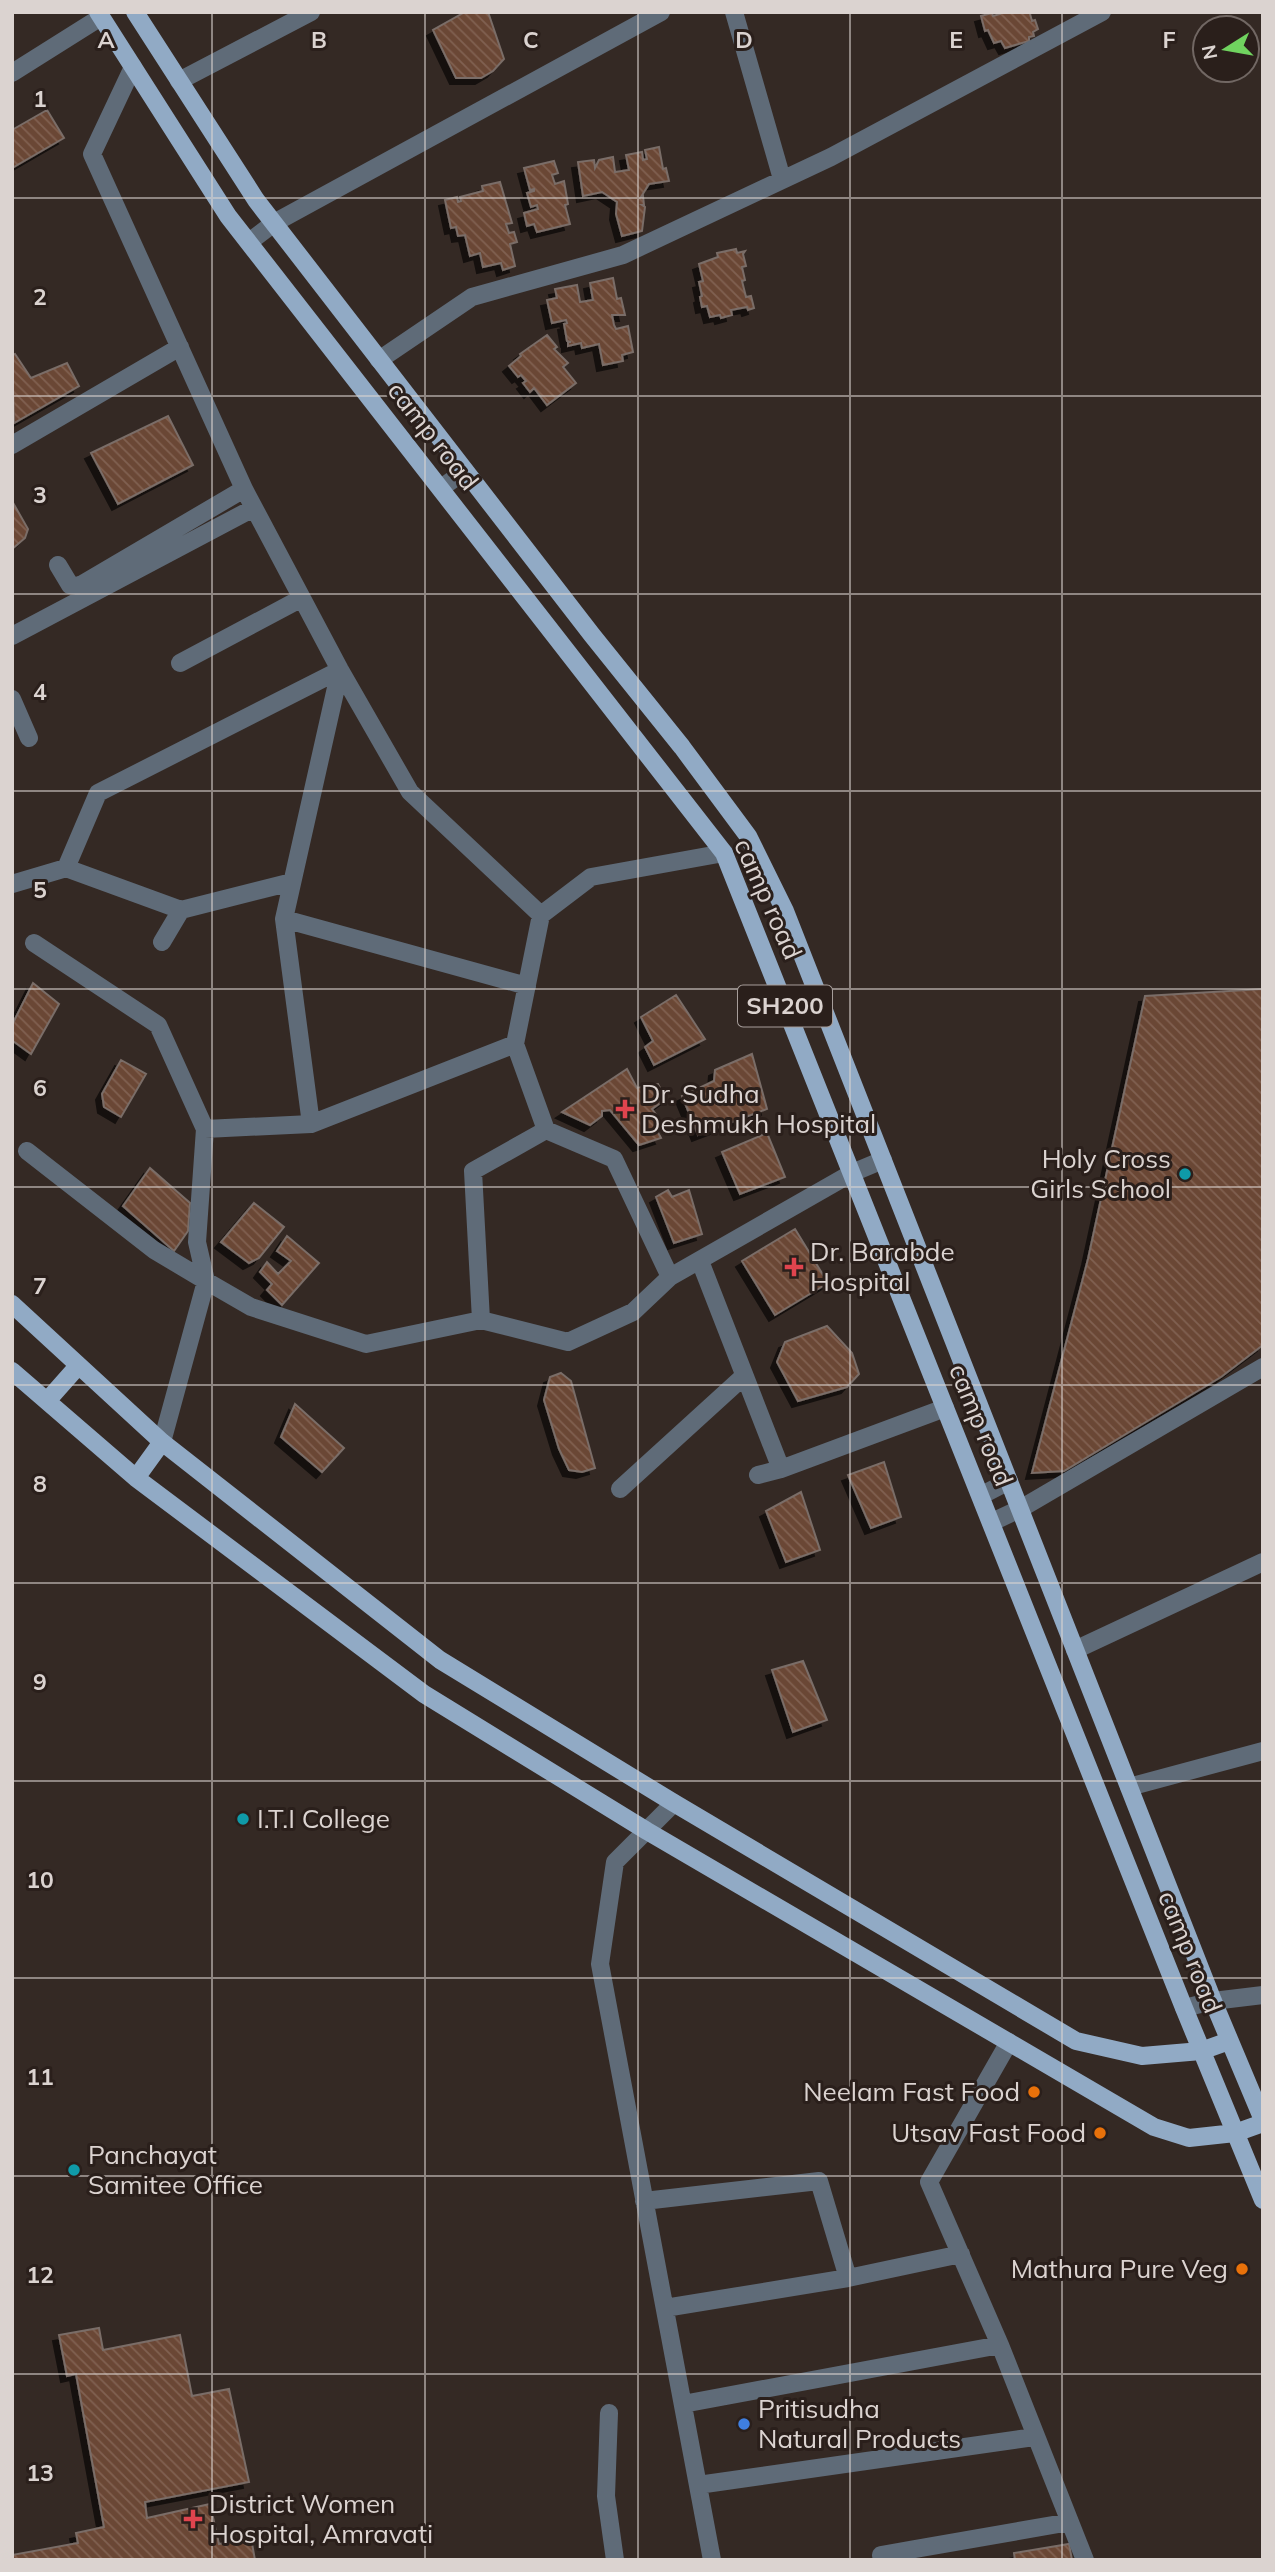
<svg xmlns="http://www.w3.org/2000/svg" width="1275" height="2572" font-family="Mulish,sans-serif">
  <defs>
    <pattern id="building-back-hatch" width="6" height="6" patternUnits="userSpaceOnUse" patternTransform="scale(1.75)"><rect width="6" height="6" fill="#6b4735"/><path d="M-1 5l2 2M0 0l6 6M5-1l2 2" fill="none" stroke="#806151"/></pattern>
    <filter id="shadow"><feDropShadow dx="-6" dy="6" stdDeviation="0" flood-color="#0009"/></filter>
  </defs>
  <rect width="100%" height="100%" fill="#342924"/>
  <!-- building -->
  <path fill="url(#building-back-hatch)" stroke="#7a6d67" stroke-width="2" filter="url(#shadow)" d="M465,12H488L504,59L493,71L481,78H456L433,30Z
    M1000,12H1033L1030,14L1032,21L1035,20L1038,29L1033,32L1034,36L1029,37V41L1005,48L1001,41L994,43L988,30L985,31L981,16L992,13L993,16L1000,14Z
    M47,110L64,138L12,168V130Z
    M659,147L663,169L666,168L669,181L649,184L641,197L643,196L644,205H642L645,207L642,231L622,236L616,214L617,202L602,192L583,196L578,162L594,160L595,168L599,160L613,157L615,172L629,170L626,155L642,152L643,160L647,159L645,150Z
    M554,161L558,173L552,175L555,184L564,181L568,204L565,205L570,224L537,232L534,224L527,226L524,213L538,209L537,205L531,207L527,193L534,191V189L530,190L524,168Z
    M500,182L512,223L506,224L509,233L514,232L517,242L510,244L515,266L503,270L501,263L483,267L480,253L470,256L465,235L458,236L456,227L451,228L445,200L457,197L458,202L461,201L460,197L483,191L482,186Z
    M736,249L737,253L745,251L743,254L746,266L742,267L745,280L742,281L746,297L751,296L754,308L748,310L747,307L731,310L732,315L721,318L720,315L710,317L707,306L702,307L700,297L702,296L699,282L703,281L699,264L718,257L717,253Z
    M613,278L617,299L621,298L625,315H612L614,325L616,329L628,326L633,352L622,355L623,361L603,365L599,344L582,348L581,343L568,346V342H571L567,341L564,324L567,323L566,320L552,323L547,300L557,298L555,289L577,285L580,302L593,300L590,283Z
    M547,335L557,347L554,349L568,363L563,367L576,383L547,405L534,388L530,392L523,383L526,381L521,375L518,377L509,366L521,356L520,354Z
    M15,354L31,378L67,363L79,386L14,423L12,355Z
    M168,416L193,465L118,504L91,453Z
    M12,501L28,529L25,538L12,549Z
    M33,983L59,1004L31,1054L13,1041L12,1025Z
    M1263,989V1345L1221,1377L1064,1471L1032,1473L1088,1259L1145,996Z
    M676,995L705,1039L654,1065L645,1047L653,1041L641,1017Z
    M752,1054L767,1109L698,1135L682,1096L714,1081L715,1070Z
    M121,1060L146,1074L121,1117L104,1107L102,1094Z
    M627,1069L637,1088L658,1084L666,1099L652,1109L663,1124L656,1129L661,1138L639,1145L610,1110L602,1111V1116L590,1125L562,1112Z
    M767,1133L785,1177L740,1194L722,1152Z
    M150,1168L190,1203L188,1231L174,1251L123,1206Z
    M668,1190L672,1197L689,1190L702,1234L674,1243L656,1197Z
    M254,1203L284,1227L259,1258L249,1263L221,1242Z
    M795,1229L828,1283L775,1315L742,1261Z
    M287,1236L319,1263L282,1305L267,1290L272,1284L260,1272L267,1262L278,1274L291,1261L277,1251Z
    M827,1326L852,1353L859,1374L847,1387L798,1401L777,1362L785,1342Z
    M561,1373L571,1381L595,1468L582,1472L569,1470L559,1449L544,1400L550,1377Z
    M295,1404L344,1448L322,1472L281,1437Z
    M884,1462L901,1517L871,1528L848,1475Z
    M801,1492L820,1550L786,1562L766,1511Z
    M803,1661L827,1720L793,1732L772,1670Z
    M99,2328L103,2350L180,2335L192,2396L229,2389L249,2482L145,2502L147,2518L210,2504L219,2544L251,2538L255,2560H12V2555L78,2543L76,2533L104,2527L76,2374L67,2376L59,2335Z
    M1069,2544L1072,2560H1015L1014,2553Z"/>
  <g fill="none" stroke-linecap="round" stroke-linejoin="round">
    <!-- minor -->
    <path stroke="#5f6b78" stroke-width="18" d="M734,12L782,179
      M133,67L92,154L244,489L340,670L410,792L541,915
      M12,73L101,17
      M179,81L311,12
      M249,242L274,223L661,12
      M379,360L472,297L623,255L831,157L1102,12
      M12,445L180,347
      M441,488L465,471
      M58,565L70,585L79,586L244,489
      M12,636L254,508
      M180,663L302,598
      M12,699L29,738
      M66,868L98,793L340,670
      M12,884L66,868L181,910L292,882
      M284,919L527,986
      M162,942L181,910
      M34,943L158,1025L205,1129L197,1242L206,1281L251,1307L366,1344L481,1320L568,1342L633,1312L670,1277L852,1173L883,1160
      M311,1124L284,919L340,670
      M205,1129L311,1124L515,1044
      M546,1130L515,1044L541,915L591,877L724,853
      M27,1151L154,1250L206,1281L162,1442
      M700,1261L781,1469
      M481,1320L473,1171L546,1130L614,1159L670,1277
      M758,1475L781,1469L945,1408
      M620,1489L743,1377
      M982,1495L1009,1481
      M992,1522L1020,1509L1263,1367
      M1075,1650L1263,1562
      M1129,1787L1263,1751
      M674,1803L615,1862L600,1964L712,2560
      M1184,2008L1213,2001L1263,1995
      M1009,2042L929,2182L1000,2345L1085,2560
      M644,2201L819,2181L848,2278
      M665,2308L848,2278L961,2254
      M683,2404L1000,2345
      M609,2413L606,2496L615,2560
      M698,2485L1034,2437
      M882,2560L881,2555L1070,2522"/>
    <!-- major -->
    <path stroke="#91aac5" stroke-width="18" d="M98,12L228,216L724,853L1184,2008L1263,2200
      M135,12L256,200L592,635L682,747L748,836L785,911L1213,2001L1263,2120
      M12,1304L162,1442L440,1660L674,1803L1076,2041L1142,2056L1201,2051L1229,2041
      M12,1371L136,1478L424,1694L647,1831L1154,2127L1189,2138L1235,2133L1263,2123
      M47,1401L78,1366
      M136,1478L162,1442"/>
  </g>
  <!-- grid -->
  <path fill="none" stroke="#dbd3d0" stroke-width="2" stroke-opacity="0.55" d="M212,12V2560M425,12V2560M638,12V2560M850,12V2560M1062,12V2560M12,198H1263M12,396H1263M12,594H1263M12,791H1263M12,989H1263M12,1187H1263M12,1385H1263M12,1583H1263M12,1781H1263M12,1978H1263M12,2176H1263M12,2374H1263"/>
  <!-- markers -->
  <g fill="#e0444e" stroke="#2a1f1b" stroke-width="2.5">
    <path d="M621.5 1098.5h7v7h7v7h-7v7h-7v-7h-7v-7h7z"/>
    <path d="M790.5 1256.5h7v7h7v7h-7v7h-7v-7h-7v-7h7z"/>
    <path d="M189.5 2508.5h7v7h7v7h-7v7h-7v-7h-7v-7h7z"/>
  </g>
  <g fill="#0f9aa8" stroke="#2a1f1b" stroke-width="2.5">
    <circle cx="1185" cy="1174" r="7"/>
    <circle cx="243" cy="1819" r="7"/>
    <circle cx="74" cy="2170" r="7"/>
  </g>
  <g fill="#e8710a" stroke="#2a1f1b" stroke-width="2.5">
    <circle cx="1034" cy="2092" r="7"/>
    <circle cx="1100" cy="2133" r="7"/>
    <circle cx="1242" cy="2269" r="7"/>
  </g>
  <circle fill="#3f7fe0" stroke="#2a1f1b" stroke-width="2.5" cx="744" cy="2424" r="7"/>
  <g text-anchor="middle" stroke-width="6" stroke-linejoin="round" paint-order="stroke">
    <!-- shield labels -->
    <rect fill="#2a1f1b" stroke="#a69d9a" stroke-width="2" x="738" y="985.5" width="94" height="41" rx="5"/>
    <g font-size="24" font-weight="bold" fill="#dbd3d0">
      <text x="785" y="1014">SH200</text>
    </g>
    <!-- street labels -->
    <g font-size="26" fill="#dbd3d0" stroke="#2a1f1b">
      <text transform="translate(433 436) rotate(52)" y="9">camp road</text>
      <text transform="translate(768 899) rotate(66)" y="9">camp road</text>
      <text transform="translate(981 1425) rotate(68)" y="9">camp road</text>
      <text transform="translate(1190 1952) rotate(68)" y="9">camp road</text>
    </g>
    <!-- poi labels -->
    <g font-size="26" fill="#dbd3d0" stroke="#2a1f1b" text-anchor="start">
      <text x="641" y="1103">Dr. Sudha<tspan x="641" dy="30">Deshmukh Hospital</tspan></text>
      <text x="1171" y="1168" text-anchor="end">Holy Cross<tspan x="1171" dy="30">Girls School</tspan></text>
      <text x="810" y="1261">Dr. Barabde<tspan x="810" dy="30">Hospital</tspan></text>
      <text x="257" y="1828">I.T.I College</text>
      <text x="1020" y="2101" text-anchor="end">Neelam Fast Food</text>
      <text x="1086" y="2142" text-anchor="end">Utsav Fast Food</text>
      <text x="88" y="2164">Panchayat<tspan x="88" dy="30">Samitee Office</tspan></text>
      <text x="1228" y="2278" text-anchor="end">Mathura Pure Veg</text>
      <text x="758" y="2418">Pritisudha<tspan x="758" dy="30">Natural Products</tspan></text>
      <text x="209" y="2513">District Women<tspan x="209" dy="30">Hospital, Amravati</tspan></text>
    </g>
  </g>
  <g font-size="23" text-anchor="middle" font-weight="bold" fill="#dbd3d0" stroke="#2a1f1b" stroke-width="6" stroke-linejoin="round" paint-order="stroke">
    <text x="106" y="48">A</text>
    <text x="319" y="48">B</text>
    <text x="531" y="48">C</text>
    <text x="744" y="48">D</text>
    <text x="956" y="48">E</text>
    <text x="1169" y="48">F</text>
    <text x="40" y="107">1</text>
    <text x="40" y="305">2</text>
    <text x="40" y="503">3</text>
    <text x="40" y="700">4</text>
    <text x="40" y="898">5</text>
    <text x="40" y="1096">6</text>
    <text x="40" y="1294">7</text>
    <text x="40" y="1492">8</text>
    <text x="40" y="1690">9</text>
    <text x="40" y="1888">10</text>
    <text x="40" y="2085">11</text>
    <text x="40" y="2283">12</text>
    <text x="40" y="2481">13</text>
  </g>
  <!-- border -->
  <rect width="1275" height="2572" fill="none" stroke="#dbd3d0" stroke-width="28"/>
  <!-- north arrow -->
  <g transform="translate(1226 49) rotate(259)"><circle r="33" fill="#2a1f1b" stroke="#716763" stroke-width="2"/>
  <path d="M0-5L12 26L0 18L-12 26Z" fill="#70d35f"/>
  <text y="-10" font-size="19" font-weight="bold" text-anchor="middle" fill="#dbd3d0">N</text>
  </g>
</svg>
